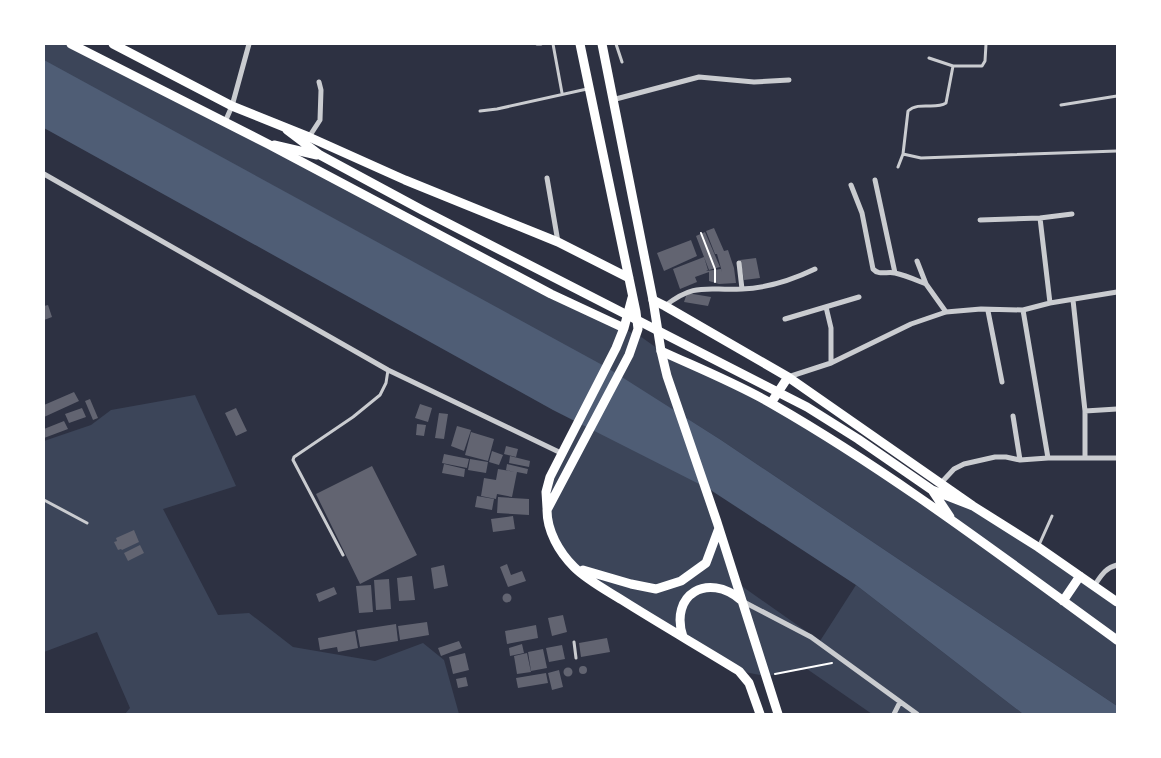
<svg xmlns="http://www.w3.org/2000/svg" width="1161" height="758" font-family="Roboto,sans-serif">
  <rect width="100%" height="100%" fill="#2d3142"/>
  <!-- green -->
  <path fill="#3c4559" d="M44,44H71L636,335L637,334L661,351L771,403L953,522L932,490L973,506L1117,602V706L721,440L683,416L736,582L820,641L856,585L1023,714H872L807,669L766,676L739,671L575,568L551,530L546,492L604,369L464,290L44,61Z
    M195,395L236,486L163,509L218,615L249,613L293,647L375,661L423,643L444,660L459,714H125L130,708L97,632L44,652V441L91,425L111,410Z"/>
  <!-- water -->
  <path fill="#4f5d75" d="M44,60L606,367L721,440L1117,706V714H1023L856,585L709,489L553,410L44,128Z"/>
  <!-- building -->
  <path fill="#626471" d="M714,228L724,251L728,250L734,268L736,283L719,284L709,281V272L695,277L697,282L680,289L673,269L704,257L708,270L706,271L721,269L722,272L717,254H715L706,231Z
    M705,232L720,267L709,270L696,236Z
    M691,240L697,256L664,271L657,253Z
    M756,258L760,278L744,280L740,260Z
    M687,293L711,297L708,306L684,302Z
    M48,305L52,317L44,320V306Z
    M74,392L79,401L44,417V405Z
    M90,399L98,418L93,420L85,401Z
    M420,404L432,408L428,422L415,418Z
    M82,408L86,417L69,423L65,414Z
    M236,408L247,431L236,436L225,413Z
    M439,413L448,414L444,439L435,438Z
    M64,421L68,429L44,438V429Z
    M417,424L426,425L424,436L416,435Z
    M457,426L471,430L464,451L451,446Z
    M471,432L494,439L488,461L465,455Z
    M506,446L518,449L516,457L504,454Z
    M492,451L503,455L499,465L489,462Z
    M444,454L469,459L467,468L442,463Z
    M510,456L530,461L529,467L509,463Z
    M470,459L488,462L486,473L468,470Z
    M444,464L465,469L464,477L442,473Z
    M507,464L528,469L527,474L517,472L512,497L497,494L496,499L481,496L484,478L496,480L498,469L515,472L506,470Z
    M372,466L417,555L360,584L316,494Z
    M477,496L494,499L492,510L475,507Z
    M498,497L529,499V515L497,513Z
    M513,516L515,529L493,532L491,519Z
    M134,530L139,542L122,550L121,549L118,550L114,542L117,541L116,538Z
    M140,545L144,553L128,561L124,553Z
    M507,564L511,575L522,571L526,581L508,587L500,567Z
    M444,565L448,586L434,589L431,568Z
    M412,576L415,600L399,601L397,578Z
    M389,579L391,609L376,610L374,580Z
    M371,585L373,612L359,613L356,586Z
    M334,587L337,594L319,602L316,594Z
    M502.5 598a4.5 4.5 0 1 1 9 0a4.5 4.5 0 1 1-9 0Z
    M563,615L567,632L552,636L548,618Z
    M427,622L429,635L400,640L398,626Z
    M396,624L398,641L360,647L357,630Z
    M536,625L538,638L507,644L505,631Z
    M355,631L358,648L338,652L337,647L320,650L318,638Z
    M607,638L610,652L581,657L579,643Z
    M459,641L462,648L441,656L438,648Z
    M522,644L524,653L510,656L509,648Z
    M562,645L565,659L549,662L546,648Z
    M543,649L547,668L531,671L528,652Z
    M465,653L469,670L453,674L449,657Z
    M527,653L531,672L517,674L514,656Z
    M579 670a4 4 0 1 1 8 0a4 4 0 1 1-8 0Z
    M563.5 672a4.5 4.5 0 1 1 9 0a4.5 4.5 0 1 1-9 0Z
    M559,670L563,687L552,690L548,673Z
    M546,673L548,683L518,688L516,678Z
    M466,677L468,686L458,688L456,679Z"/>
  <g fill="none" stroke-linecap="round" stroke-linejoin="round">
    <!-- path -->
    <path stroke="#fff" stroke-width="2" d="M701,233L715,269V282
      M775,674L832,663"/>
    <!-- service -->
    <path stroke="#caccd0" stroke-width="3" d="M537,44H541
      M553,44L562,93
      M616,44L622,62
      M929,58L953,66H982L985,61L986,44
      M1061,105L1117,96
      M480,111L497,109L587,89
      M903,154L921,158L1117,151
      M898,167L903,154L908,111C919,101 935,110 946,103L953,66
      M44,500L87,523
      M1039,545L1052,516
      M343,555L293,460L294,457L353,417L380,395L386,383L388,370
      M574,642L576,658"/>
    <!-- minor -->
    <path stroke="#caccd0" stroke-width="5" d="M612,100L699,77L754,82L789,80
      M225,122L232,106L249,44
      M309,137L320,120L321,90L319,82
      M44,174L388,370L561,453
      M547,178L558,242
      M875,180L895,273
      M851,185L862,213L873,269C879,276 887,271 895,273C905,275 916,280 926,284
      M1040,218L1050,303
      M980,220L1040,218L1072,214
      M917,261L926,284L946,312
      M739,263L742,289
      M1073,300L1085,411V458
      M665,306C695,282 707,291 742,289C768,288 792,280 815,269
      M826,307L831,328V363
      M1023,310L1048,458
      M988,311L1002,382
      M785,319L859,297
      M788,377L831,363L911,324L946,312L981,309L1023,310L1050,303L1117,292
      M1085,411L1117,409
      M1013,416L1020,460
      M941,483L954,469L964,464L995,457H1006L1020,460L1048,458H1117
      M1094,586C1101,576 1105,568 1117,565
      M742,601L811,637L917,714
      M894,714L900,702"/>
    <!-- secondary -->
    <path stroke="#fff" stroke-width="9" d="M287,130L320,155L422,210L807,407L858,439L932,490L973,506
      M274,145L317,155
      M653,300L665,306L788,377L973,506L1038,547L1117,602
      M661,351C698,368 738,384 774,405C894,474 1005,559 1117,640
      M771,403L788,377
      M932,490L950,517
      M1063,601L1080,576"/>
    <!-- primary -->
    <path stroke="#fff" stroke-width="9" d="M71,44L268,144L551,294L624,328
      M113,44L232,106L309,137L405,180L558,242L629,278
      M580,44L636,312L638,329L629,355L547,510C547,531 559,552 574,567C587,580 606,590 622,600C660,624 700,647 739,671L749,683L760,714
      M602,44L653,300L661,351L667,376L717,522L778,714
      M547,508L546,492L550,477L616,348L624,328L632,298
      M583,570L631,584L656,589L681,581L706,563L719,528
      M683,637C669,594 708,572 741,600"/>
  </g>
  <!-- border -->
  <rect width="1161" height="758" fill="none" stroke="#ffffff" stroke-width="90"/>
</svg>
